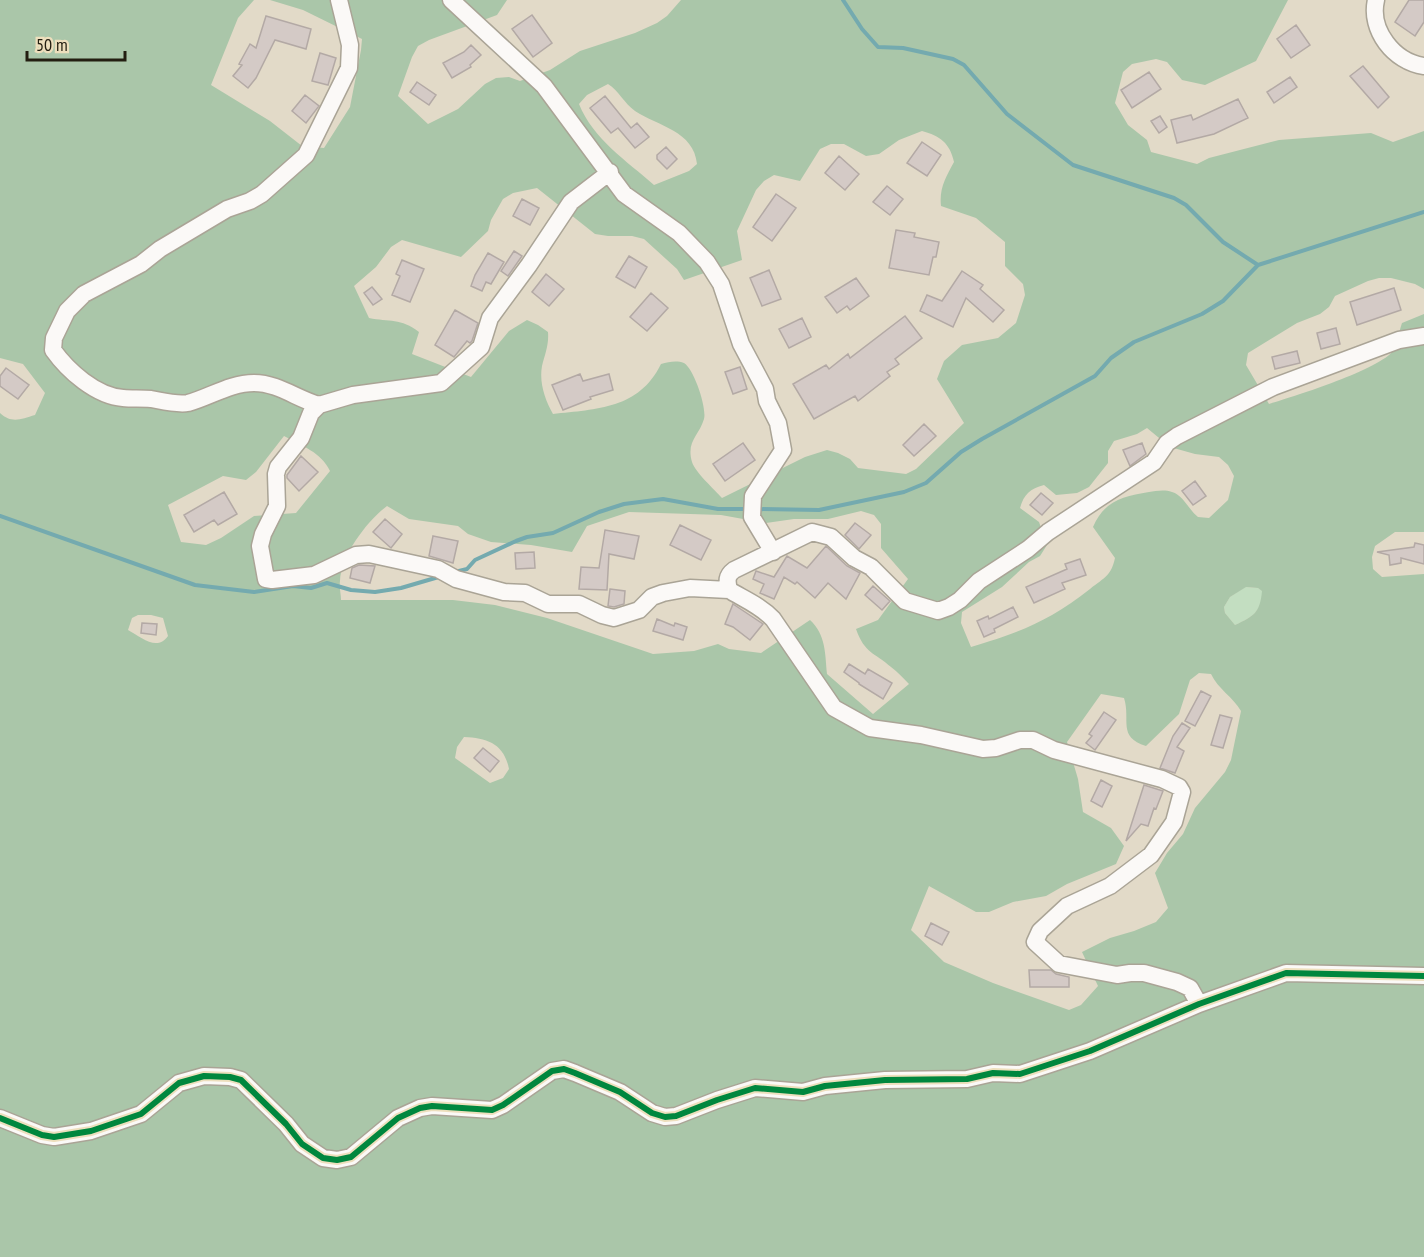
<svg xmlns="http://www.w3.org/2000/svg" width="1424" height="1257" font-family="'PT Sans Narrow',sans-serif">
  <rect width="100%" height="100%" fill="#e2dac8"/>
  <!-- green -->
  <path fill="#c3dec1" d="M1245,587L1258,588L1263,591C1260,613 1254,616 1235,625L1225,613L1224,607L1230,597Z"/>
  <!-- forest -->
  <path fill="#aac6a9" fill-rule="evenodd" d="M0,0H254L238,18L211,85L270,121L302,146L324,148L350,107L361,50L362,39L303,10L270,0H507L497,15L429,40L418,46L412,57L398,96L428,124L458,109L485,84L496,78L509,77L520,81L550,70L580,51L635,33L657,23L667,16L681,0H1288L1256,61L1205,85L1182,80L1167,62L1156,59L1132,64L1123,72L1115,103L1128,125L1147,140L1151,152L1197,164L1209,158L1279,140L1371,133L1393,142L1424,131V289L1415,284L1391,278H1379L1368,281L1335,296L1329,307L1320,314L1297,323L1248,353L1246,365L1269,404C1295,396 1379,370 1394,350C1398,343 1399,331 1402,323L1424,314V532H1395L1375,546L1372,557L1373,569L1382,577L1424,574V1257H0V413C12,424 21,419 35,415L45,393L23,364L0,358ZM608,84C619,91 624,103 635,111C658,126 694,131 697,164L689,171L654,185C627,161 593,139 579,104L587,95ZM922,131C940,136 950,143 954,162C946,177 939,188 941,206L976,218L1005,242V266L1023,284L1025,295L1016,323L998,338L962,345L944,361L937,379L964,423L916,469L906,474L858,468L850,459L838,453L827,450L805,457L722,498C714,489 695,472 692,462C686,441 699,436 704,419C707,408 694,369 684,363C676,360 669,362 661,364C639,409 597,409 553,414C545,400 539,383 542,366C545,354 549,345 548,332L538,325L527,320L509,331L471,377L412,354L419,332C401,318 389,322 369,318L354,286L376,267L391,247L402,240L461,257L488,231L491,220L503,199L513,193L537,188L595,234L608,236H632L644,239L677,269L684,280L742,260L737,231L756,190L764,181L774,175L800,181L820,149L831,144H844L866,156L879,154L899,140ZM1147,428L1170,447L1195,454L1219,457L1228,465L1234,476L1228,500L1209,518L1198,517C1189,510 1183,495 1172,492C1164,489 1156,491 1149,492C1123,496 1104,501 1093,527L1115,558C1111,576 1105,577 1090,589C1049,621 1021,632 971,647L961,623L962,612L1002,587L1029,562L1040,556L1047,545L1039,522L1020,508C1024,494 1030,489 1044,485L1056,495L1077,493L1089,487L1108,463V451L1114,441L1137,434ZM284,436C302,446 321,452 330,471L296,513L254,516L221,538L206,545L181,542L168,505L223,476L246,480L256,472ZM387,506L409,519L458,526L468,534L491,542L531,545L572,552L587,526L629,512L721,515L766,523L794,519H828L861,511L874,515L881,524V548L908,579L878,620L856,629C865,654 874,652 891,667C898,672 903,678 909,684L873,714L827,674C825,653 826,635 810,620L761,653L729,649L718,644L694,651L653,654L547,618L495,605L453,600H341C341,594 339,587 340,581C341,555 368,520 387,506ZM1246,587L1258,588L1262,591C1260,613 1254,616 1235,625L1225,613L1224,607L1230,597ZM138,615H151L163,618L168,636C157,652 141,637 128,630L132,618ZM1199,673L1211,674C1218,689 1233,697 1241,711L1231,760L1225,772L1195,808L1183,834L1167,853L1155,873L1168,908L1156,922L1134,931L1110,938L1082,952L1098,986L1081,1005L1069,1010L993,983L944,962L911,930L929,886L976,912H989L1013,902L1046,896L1067,884L1116,864L1124,846L1111,828L1083,812L1078,779L1067,742L1101,694L1124,698C1131,720 1117,737 1146,746L1179,714L1190,680ZM464,737C488,738 504,744 509,769L503,778L490,783L455,758L457,747Z"/>
  <g fill="none" stroke-linecap="round" stroke-linejoin="round">
    <!-- stream -->
    <path stroke="#74aaaf" stroke-width="4" d="M843,0L862,29L878,47L903,48L953,59L964,65L1007,114L1073,165L1174,198L1186,205L1223,242L1258,265
      M756,509L819,510L904,492L926,483L961,452L982,439L1095,376L1111,358L1134,342L1202,314L1223,301L1258,265L1424,212
      M0,516L195,585L254,592L293,586L311,588L327,583L351,590L375,592L401,588L442,576
      M455,572L467,569L475,560L516,541L527,537L553,533L599,512L624,504L663,499L718,509H749"/>
  </g>
  <!-- building -->
  <path fill="#d4cac6" stroke="#b3a9a5" stroke-width="1.5" d="M1409,0H1424V22L1415,36L1395,22Z
    M532,15L552,43L533,57L512,29Z
    M266,16L311,29L306,49L275,40L256,78L248,88L233,76L242,65L239,64L250,44L256,48Z
    M1296,25L1310,45L1291,58L1277,39Z
    M471,45L481,55L470,65L471,67L452,78L443,63L464,52Z
    M320,53L336,58L328,85L312,81Z
    M1363,66L1389,97L1378,108L1350,76Z
    M1149,72L1161,89L1132,108L1121,90Z
    M1290,77L1297,87L1274,103L1267,92Z
    M417,82L436,95L429,105L410,92Z
    M305,95L319,106L306,123L292,111Z
    M605,96L631,128L637,123L649,137L635,148L618,128L611,133L590,108Z
    M1238,99L1248,118L1214,134L1177,143L1171,120L1191,115L1193,120Z
    M1160,116L1167,127L1159,133L1151,121Z
    M922,142L941,155L927,176L907,163Z
    M666,147L677,159L667,169L657,159V155Z
    M839,156L859,174L845,190L825,173Z
    M887,186L903,199L890,215L873,202Z
    M776,194L796,208L772,241L753,227Z
    M522,199L539,208L530,225L513,216Z
    M896,230L915,233L914,237L939,242L936,257H933L929,275L889,268Z
    M514,251L522,256L508,276L501,271Z
    M488,253L504,262L491,284L486,282L482,291L471,286L475,275Z
    M629,256L647,267L635,288L616,277Z
    M402,260L424,269L410,302L392,295L400,276L396,274Z
    M769,270L781,299L762,306L750,278Z
    M962,271L983,285L980,289L1004,310L993,322L966,298L953,327L920,311L927,295L942,301Z
    M546,274L564,289L549,306L532,292Z
    M856,278L869,296L850,310L847,306L837,313L825,297Z
    M372,287L382,299L373,305L364,293Z
    M1394,288L1401,310L1357,325L1350,302Z
    M651,293L668,308L647,331L630,317Z
    M455,310L478,323L472,341L470,343L467,341L454,357L435,345Z
    M905,316L922,338L895,359L899,364L887,372L890,376L858,401L855,396L814,419L793,384L826,365L829,369L848,354L850,358Z
    M802,318L811,337L789,348L779,329Z
    M1336,328L1340,344L1321,349L1317,333Z
    M1297,351L1300,363L1275,369L1272,357Z
    M740,367L747,389L733,394L725,372Z
    M6,368L29,385L18,399L0,386V376Z
    M580,374L583,381L609,374L613,390L590,397L591,399L563,410L552,385Z
    M924,424L936,436L914,456L903,445Z
    M743,443L755,460L725,481L713,464Z
    M1142,443L1146,454L1130,466L1123,450Z
    M301,456L318,472L299,491L287,478V475Z
    M1195,481L1206,496L1193,505L1182,491Z
    M224,492L237,514L218,525L214,520L194,532L184,515Z
    M1041,493L1053,503L1042,515L1030,505Z
    M385,519L402,534L391,548L373,532Z
    M855,523L871,535L859,549L845,535Z
    M680,525L711,540L701,560L670,545Z
    M605,530L639,536L634,559L609,554L607,590L579,589L581,567L599,568Z
    M433,536L458,541L453,563L429,556Z
    M1415,543L1424,545V564L1401,558V563L1390,565L1389,555L1377,552L1414,547Z
    M826,546L847,566L860,573L846,599L828,583L815,598L797,582L795,584L784,577L774,599L760,593L764,584L753,579L756,571L774,577L787,556L807,568Z
    M534,552L535,568L516,569L515,553Z
    M1080,559L1086,575L1062,583L1065,589L1034,603L1026,587L1067,569L1065,564Z
    M359,565L375,566L370,583L350,578L352,568Z
    M873,586L890,601L882,610L865,595Z
    M610,589L625,591L624,604L614,607L608,606Z
    M733,604L763,624L750,640L733,627L725,624Z
    M1013,607L1018,617L994,629L995,632L984,637L977,621L988,616L989,619Z
    M657,619L674,626L675,623L687,627L683,640L653,631Z
    M142,623L157,624L156,635L141,633Z
    M849,664L865,674L868,669L892,683L883,699L859,684V683L844,672Z
    M1201,691L1211,696L1195,726L1185,721Z
    M1104,712L1116,720L1095,750L1086,743L1092,736L1089,734Z
    M1220,715L1232,718L1223,748L1211,745Z
    M1182,723L1190,728L1177,747L1184,751L1175,773L1160,768L1173,736Z
    M483,748L499,761L490,772L474,758Z
    M1101,780L1112,786L1102,807L1091,801Z
    M1144,785L1163,791L1156,809L1154,808L1148,826L1141,824L1126,841Z
    M931,923L949,932L942,945L925,936Z
    M1029,970H1051L1056,974L1069,977V987H1030Z"/>
  <g fill="none" stroke-linecap="round" stroke-linejoin="round">
    <!-- minor casing -->
    <g stroke="#aaa496" stroke-width="19">
      <path id="minor" d="M451,0L544,86L624,194L679,233L707,262L721,284L741,344L765,389L767,401L778,423L783,450L753,496L752,517L773,552
        M1376,0C1369,30 1394,62 1424,66
        M610,172L571,202L529,265L490,318L481,347L441,383L353,395L319,405L311,413L301,438L278,467L276,474L277,506L263,534L260,546L266,579L272,580L314,575L356,555L369,554L438,569L456,579L504,592L525,593L548,604H579L602,615L614,618L639,610L652,597L663,593L690,588L729,590
        M319,405C297,399 278,383 254,383C230,383 210,397 188,403C177,405 162,401 151,399C141,398 132,399 123,398C96,396 68,371 53,350L54,338L67,311L84,294L141,264L160,249L227,209L250,201L262,194L306,155L349,68L350,45L339,0
        M1199,1004L1190,988L1177,982L1144,973H1130L1117,975L1059,964L1035,942L1040,931L1067,906L1110,886L1151,855L1174,822L1182,792L1179,787L1162,779L1054,750L1033,740H1020L996,748L983,749L921,735L870,728L834,708L773,619C761,606 744,599 729,590C727,581 726,576 734,570L812,532L831,537L854,558L871,567L905,601L938,611L949,607L960,600L979,581L1028,549L1048,532L1154,462L1167,443L1177,436L1273,387L1399,340L1424,336
        M0,1118L42,1135L54,1137L91,1131L141,1114L179,1083L204,1076L230,1077L241,1080L286,1124L302,1144L323,1158L337,1160L351,1157L398,1118L420,1108L432,1106L492,1110L503,1105L552,1071L564,1069L575,1073L620,1092L652,1113L665,1117L676,1116L717,1100L755,1088L803,1092L825,1086L885,1080L967,1079L993,1073L1020,1074L1090,1051L1199,1004L1286,973L1424,976"/>
    </g>
    <!-- minor -->
    <use href="#minor" stroke="#fbf9f7" stroke-width="16"/>
    <!-- cycleway casing -->
    <g stroke="#eddfbd" stroke-width="10">
      <path id="cycleway" d="M0,1118L42,1135L54,1137L91,1131L141,1114L179,1083L204,1076L230,1077L241,1080L286,1124L302,1144L323,1158L337,1160L351,1157L398,1118L420,1108L432,1106L492,1110L503,1105L552,1071L564,1069L575,1073L620,1092L652,1113L665,1117L676,1116L717,1100L755,1088L803,1092L825,1086L885,1080L967,1079L993,1073L1020,1074L1090,1051L1199,1004L1286,973L1424,976"/>
    </g>
    <!-- cycleway -->
    <use href="#cycleway" stroke="#00873e" stroke-width="6"/>
  </g>
  <!-- scale -->
  <path d="M27 51v9h98v-9" fill="none" stroke="#231e11" stroke-width="3"/>
  <text x="36" y="51" font-size="18" fill="#231e11" stroke="#eddfbd" stroke-width="4.5" paint-order="stroke">50 m</text>
</svg>
